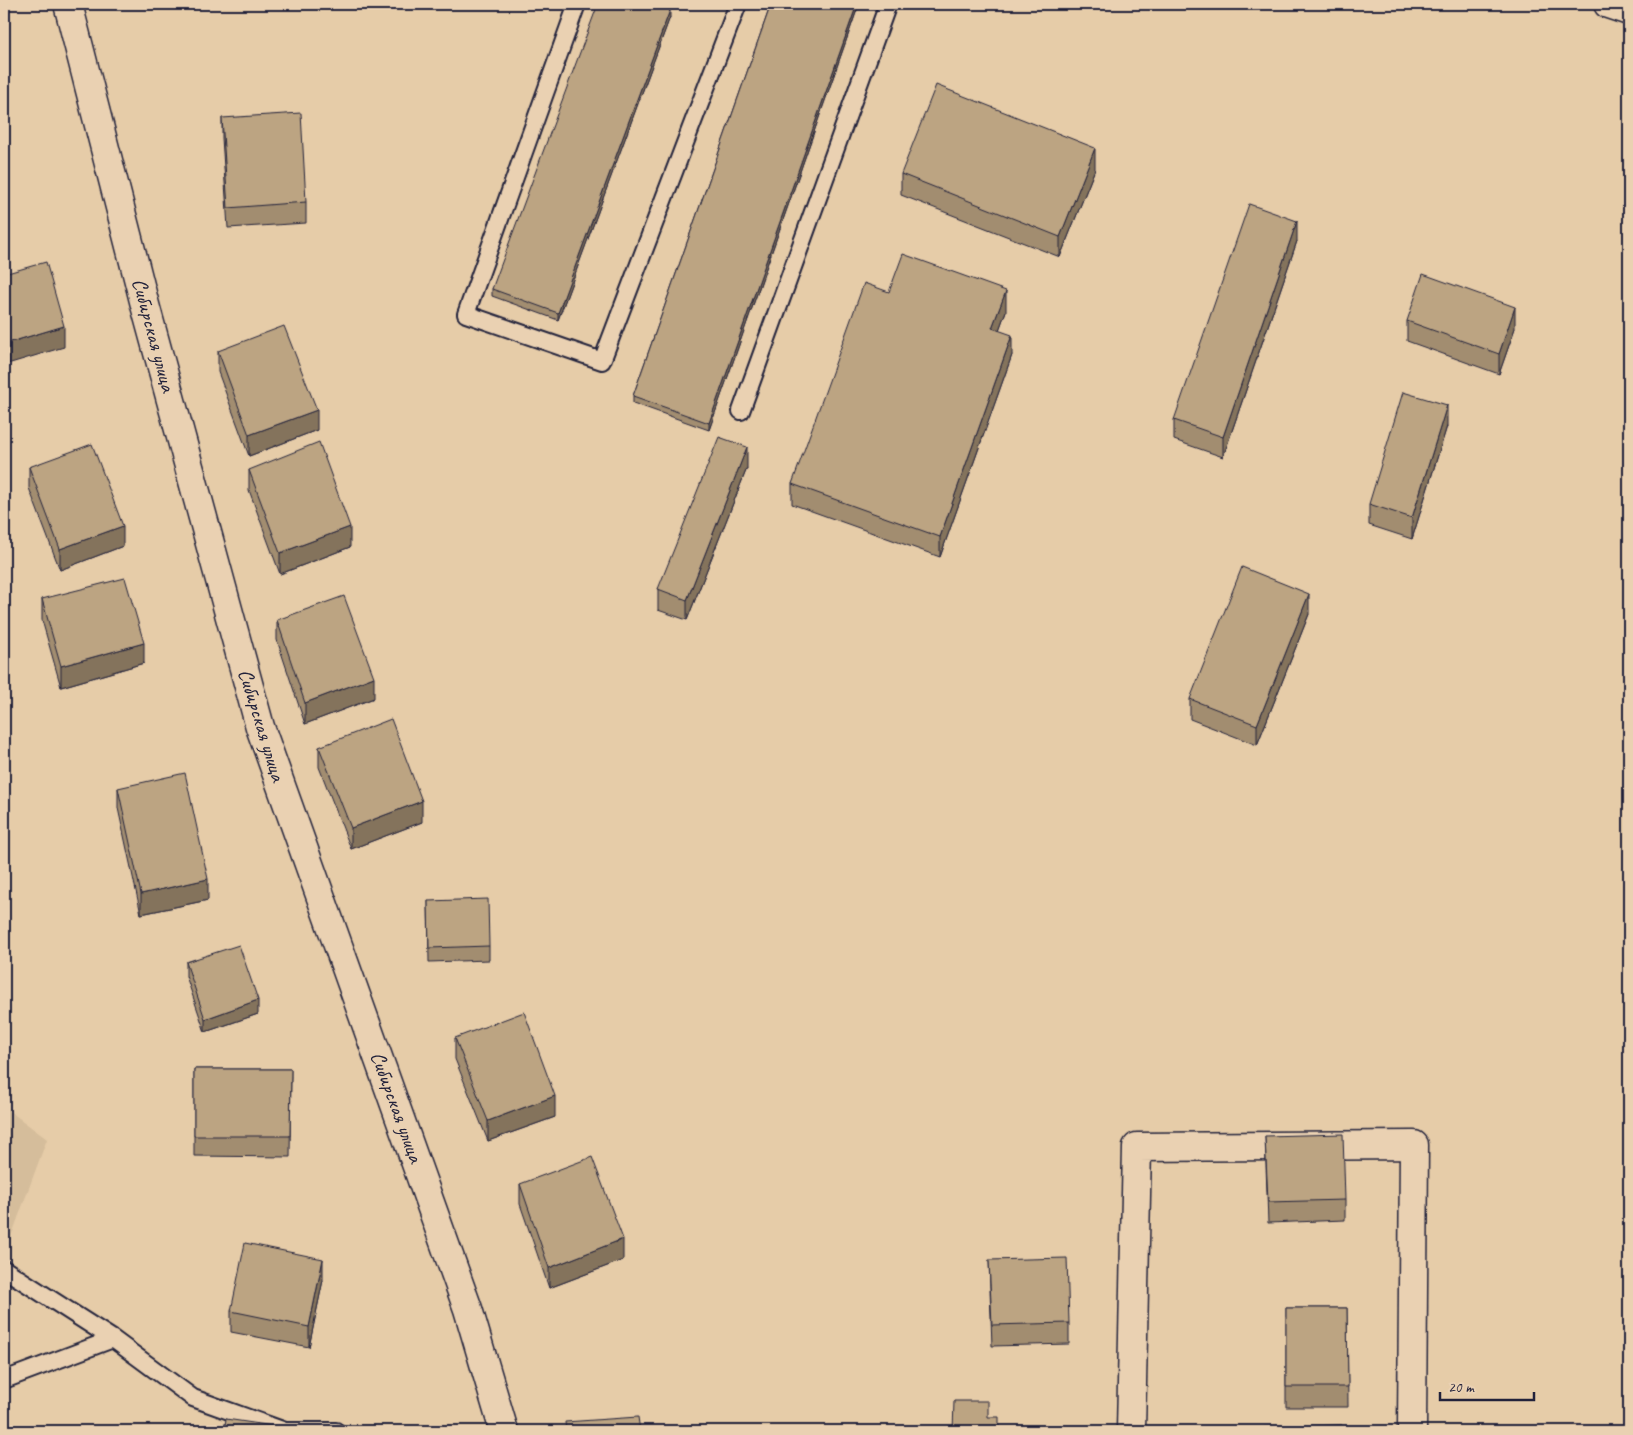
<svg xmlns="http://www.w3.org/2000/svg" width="1633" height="1435" font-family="Caveat,sans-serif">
  <rect width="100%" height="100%" fill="#e6cca8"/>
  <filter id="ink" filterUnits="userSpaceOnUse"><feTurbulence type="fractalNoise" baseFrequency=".02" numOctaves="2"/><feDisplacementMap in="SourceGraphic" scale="10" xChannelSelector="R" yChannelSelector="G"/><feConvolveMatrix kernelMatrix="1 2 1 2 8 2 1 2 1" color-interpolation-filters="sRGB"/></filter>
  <g filter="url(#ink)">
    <!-- built -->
    <path fill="#d5bd9b" d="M4,1107L47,1139L4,1256Z"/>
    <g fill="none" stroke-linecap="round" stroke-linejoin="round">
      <!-- service casing -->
      <g stroke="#22223b" stroke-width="20">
        <path id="service" d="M577,4L466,314L602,361L738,4
          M741,411L888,4
          M4,1269L113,1339
          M4,1380L113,1339L193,1398L285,1431H336"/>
      </g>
      <!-- minor casing -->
      <g stroke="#22223b" stroke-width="31">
        <path id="minor" d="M1608,4L1629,11
          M1131,1431L1137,1147L1414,1145L1412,1431"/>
      </g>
      <!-- tertiary casing -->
      <g stroke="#22223b" stroke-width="31">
        <path id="tertiary" d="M68,4L145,305L260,727L468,1309L504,1431"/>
      </g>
      <!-- service -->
      <use href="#service" stroke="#ead1b2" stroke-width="16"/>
      <!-- minor -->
      <use href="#minor" stroke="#ead1b2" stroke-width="28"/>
      <!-- tertiary -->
      <use href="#tertiary" stroke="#ead1b2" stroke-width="28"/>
    </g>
    <!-- wall -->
    <path fill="#a28d70" stroke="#22223b" d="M771,4H859L709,430L633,403V396Z
      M670,17L558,320L492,296V289Z
      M222,118L306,202V223L228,228L222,138Z
      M1095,169L1060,257L901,195V174Z
      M1297,241L1223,457L1174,440V420Z
      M889,292L1006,311L999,330L1012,355L940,557L792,504V484Z
      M1407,321L1515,328L1499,374L1407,341Z
      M218,351L317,430L249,456L218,372Z
      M1447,426L1412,539L1369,525V504Z
      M29,467L123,546L60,570L29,488Z
      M747,468L687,620L658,610V589Z
      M249,470L350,547L280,574L249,490Z
      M42,599L144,663L61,687L42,620Z
      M1309,614L1257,745L1190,719V699Z
      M277,620L374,698L305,724L277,640Z
      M319,747L422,822L351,849L319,767Z
      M118,788L208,900L141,914L118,808Z
      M428,901L489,946V960L429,962Z
      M186,962L258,1014L205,1032L186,976Z
      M455,1038L555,1117L488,1141L455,1059Z
      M194,1069H291L290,1157L194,1156Z
      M1265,1136L1345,1200V1220L1268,1223Z
      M520,1184L623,1260L549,1288L520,1204Z
      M989,1260L1069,1323V1344L992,1346Z
      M323,1280L309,1347L231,1332V1311Z
      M1286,1308H1347L1348,1407H1286Z"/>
    <!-- shaded-wall -->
    <path fill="#84735b" stroke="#22223b" d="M857,4H859L709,430V423Z
      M670,10V17L558,320V313Z
      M8,96V117L4,118V97Z
      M1095,148V169L1060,257V237Z
      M1297,221V241L1223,457V437Z
      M1006,291V311L992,349V328Z
      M1515,307V328L1499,374V354Z
      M64,326V347L4,365V344Z
      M1012,335V355L940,557V537Z
      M1447,405V426L1412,539V518Z
      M317,410V430L249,456V435Z
      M747,447V468L687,620V600Z
      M123,526V546L60,570V549Z
      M350,527V547L280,574V553Z
      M1309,594V614L1257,745V725Z
      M144,643V663L61,687V666Z
      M374,677V698L305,724V703Z
      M422,801V822L351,849V828Z
      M208,879V900L141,914V894Z
      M258,1000V1014L205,1032V1019Z
      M555,1096V1117L488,1141V1121Z
      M623,1239V1260L549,1288V1268Z
      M323,1259V1280L309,1347V1327Z"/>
    <!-- building -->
    <path fill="#bca482" stroke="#22223b" d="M598,4H654L670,10L558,313L492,289Z
      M771,4H857L709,423L633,396Z
      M4,80L8,96L4,97Z
      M936,85L1095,148L1060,237L901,174Z
      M301,113L306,202L228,208L222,118Z
      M1249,204L1297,221L1223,437L1174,420Z
      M903,254L1006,291L992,328L1012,335L940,537L792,484L864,283L889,292Z
      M46,262L64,326L4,344V274Z
      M1423,274L1515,307L1499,354L1407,321Z
      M284,326L317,410L249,435L218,351Z
      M1403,392L1447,405L1412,518L1369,504Z
      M719,437L747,447L687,600L658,589Z
      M319,442L350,527L280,553L249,470Z
      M92,444L123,526L60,549L29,467Z
      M1242,567L1309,594L1257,725L1190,699Z
      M125,578L144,643L61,666L42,599Z
      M344,596L374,677L305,703L277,620Z
      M391,719L422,801L351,828L319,747Z
      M185,773L208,879L141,894L118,788Z
      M488,899L489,946L429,948L428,901Z
      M239,945L258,1000L205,1019L186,962Z
      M524,1012L555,1096L488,1121L455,1038Z
      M194,1069H291L290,1136H194Z
      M1343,1134L1345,1200L1268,1202L1265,1136Z
      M592,1157L623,1239L549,1268L520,1184Z
      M245,1243L323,1259L309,1327L231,1311Z
      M1067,1258L1069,1323L992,1325L989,1260Z
      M1286,1308H1347L1348,1387H1286Z
      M954,1401H988V1417H999V1431H953Z
      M638,1417L640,1431H566L565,1422Z
      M226,1419L307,1431H224Z
      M1342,1425V1431H1265L1264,1427Z"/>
  </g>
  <g text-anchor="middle" stroke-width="4.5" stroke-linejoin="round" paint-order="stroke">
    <!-- street labels -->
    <g font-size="21" fill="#22223b" stroke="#ead1b2">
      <text transform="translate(154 335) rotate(75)" y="7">Сибирская улица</text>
      <text transform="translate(262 725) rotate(73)" y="7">Сибирская улица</text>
      <text transform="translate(397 1107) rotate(70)" y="7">Сибирская улица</text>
    </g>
  </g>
  <!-- margin -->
  <rect width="1633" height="1435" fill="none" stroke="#ead1b2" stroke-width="20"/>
  <rect x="10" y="10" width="1613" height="1415" fill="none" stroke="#22223b" stroke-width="2" filter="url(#ink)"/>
  <!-- scale -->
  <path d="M1440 1392v8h94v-8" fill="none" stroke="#22223b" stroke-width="2.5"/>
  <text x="1448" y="1392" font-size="15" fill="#22223b" stroke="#ead1b2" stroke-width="4" paint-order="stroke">20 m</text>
</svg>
